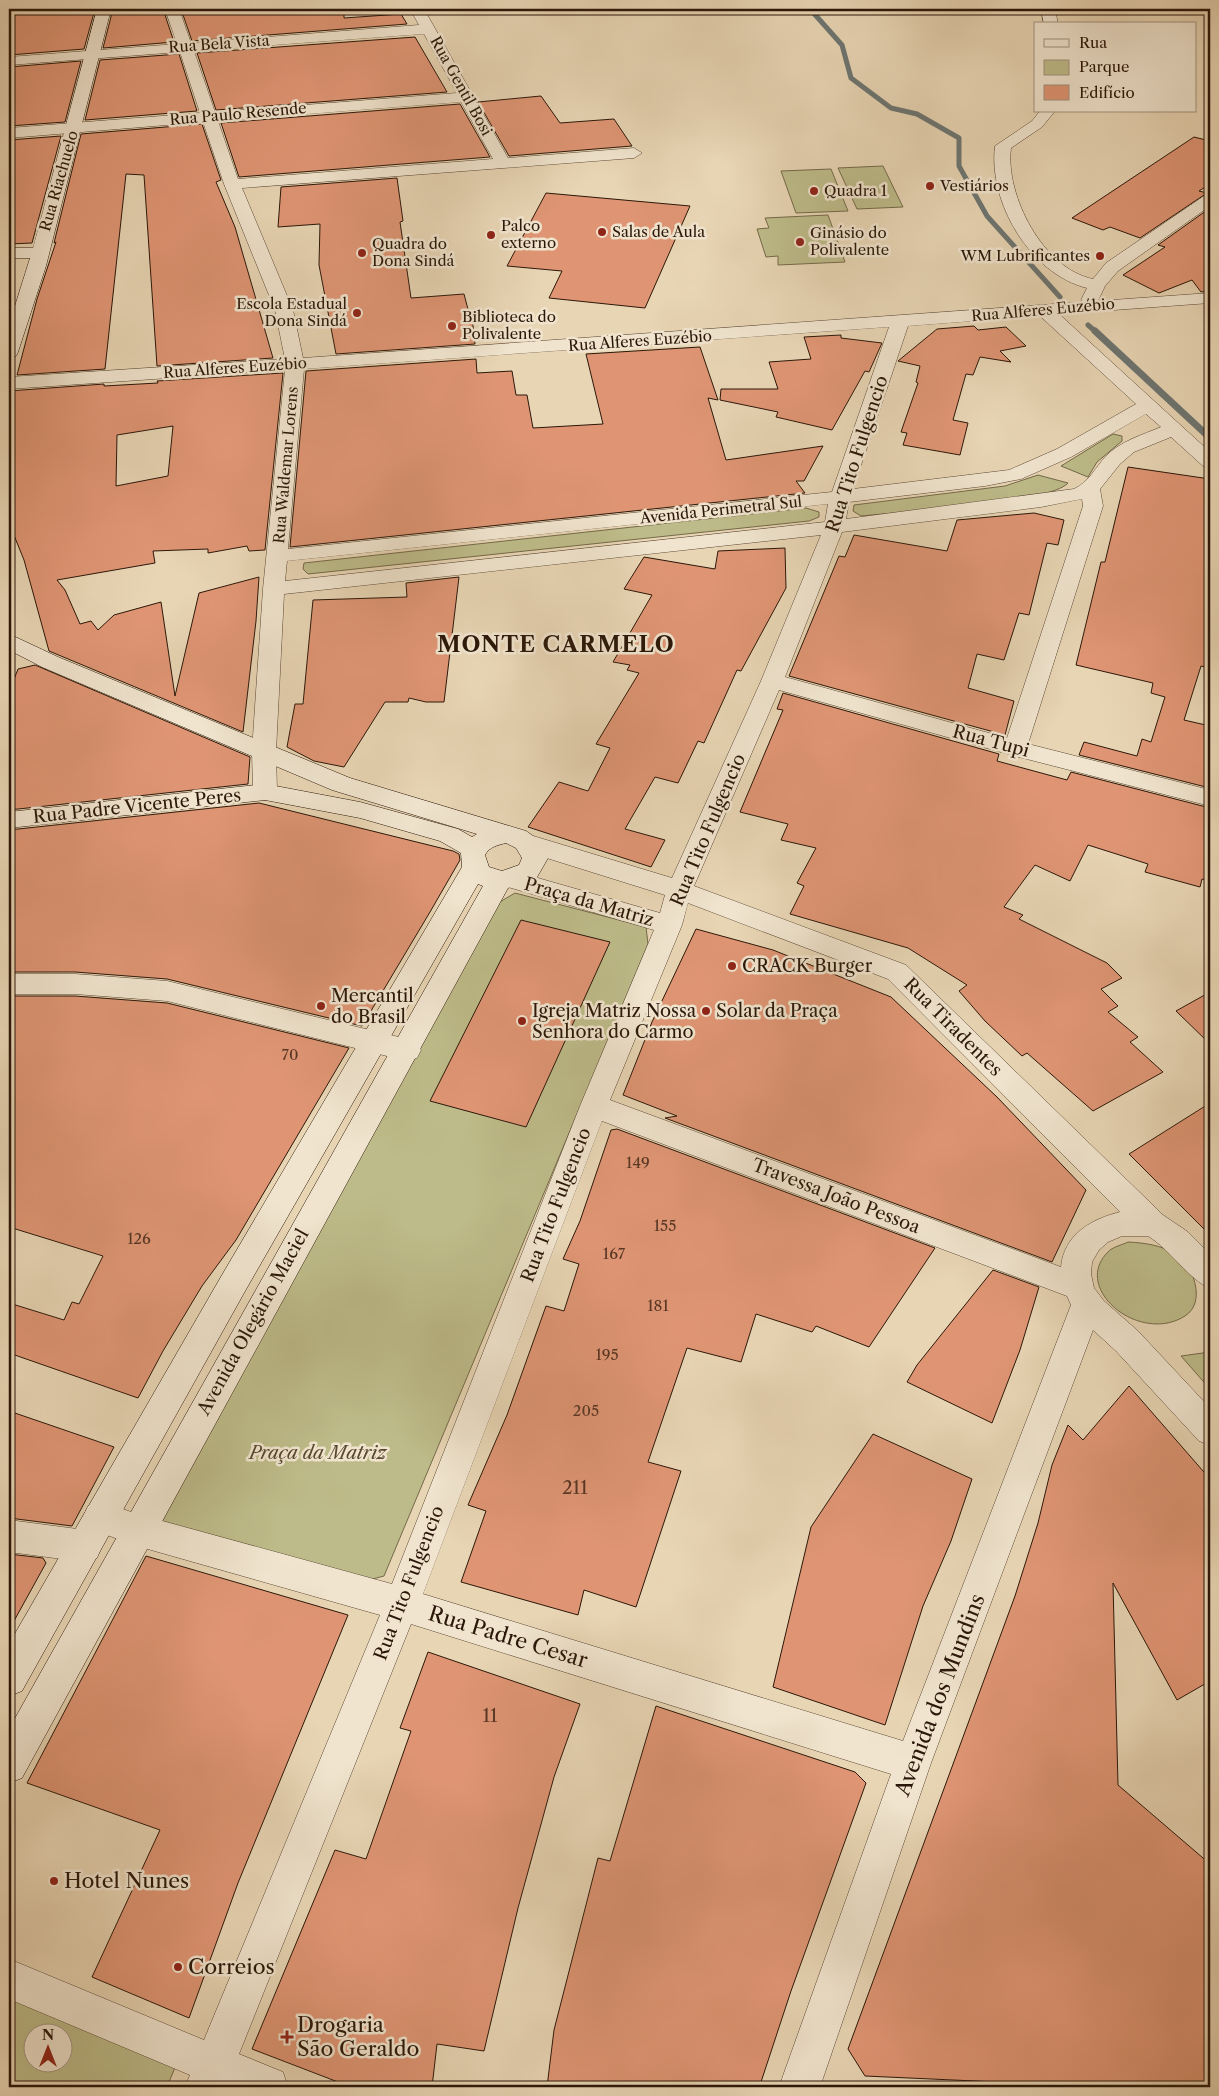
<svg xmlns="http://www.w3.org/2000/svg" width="1219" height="2096" font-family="'Libre Caslon Text',serif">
  <rect width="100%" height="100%" fill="#e8d5b4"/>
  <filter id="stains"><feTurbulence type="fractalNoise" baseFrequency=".004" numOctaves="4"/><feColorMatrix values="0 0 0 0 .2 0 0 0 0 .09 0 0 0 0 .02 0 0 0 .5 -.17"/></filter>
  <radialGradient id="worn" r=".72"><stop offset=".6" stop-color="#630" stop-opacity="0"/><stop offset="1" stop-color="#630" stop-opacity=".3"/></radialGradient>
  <!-- green -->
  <path fill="#bdbb89" stroke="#746949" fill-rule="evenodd" d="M883,166L903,207L857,209L838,168Z
    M831,169L848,211L796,213L781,171Z
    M828,215L845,262L778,265V256L766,257L757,229L769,228L765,218Z
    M1113,434L1122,436V441L1097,462L1088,477L1061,466Z
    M1038,475L1068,483C1049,504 897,512 861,516L853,511L854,505L1005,486Z
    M806,508L819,512V517L809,521L308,574L303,569L304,563Z
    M515,893L646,927L648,944L384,1576L365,1581L162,1521L498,903Z
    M1128,1242C1146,1243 1160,1245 1176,1254C1193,1265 1207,1302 1185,1316C1139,1345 1071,1288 1108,1252C1112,1247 1122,1245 1128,1242Z
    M1210,1352V1389L1181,1356Z
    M9,1990L179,2058L167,2087H9ZM32,2034H62V2064H32Z"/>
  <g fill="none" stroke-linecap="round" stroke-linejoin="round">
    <!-- stream-far1 -->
    <path stroke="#6e7672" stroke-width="5" d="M810,9L842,45L851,78L891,108L917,114L959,138V166L987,216L1060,297
      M1088,325L1096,332"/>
    <!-- stream -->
    <path stroke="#6e7672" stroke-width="7" d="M1095,331L1210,438"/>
  </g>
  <!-- building -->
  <path fill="#df9574" stroke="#2b1709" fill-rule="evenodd" d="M9,9H95L84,49L9,55Z
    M113,9H163L174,42L103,48Z
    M181,9H344V18L401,14L407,24L192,41Z
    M415,37L447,92L216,110L197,53Z
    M179,54L197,111L85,120L100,60Z
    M81,61L65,122L9,126V67Z
    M541,96L560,123L614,119L632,146L509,156L478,102Z
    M460,104L490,157L239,177L221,123Z
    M202,124L221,180L216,182L235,227L273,358L157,366L144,175L126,174L105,369L17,375L37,299L56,242L54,243L81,134Z
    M61,136L32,243L9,244V140Z
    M1194,137L1210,141V184L1199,191L1207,193L1140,238L1110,227L1103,230L1072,218Z
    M397,178L403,221L400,222L411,298L464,294L470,317H472L475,344L336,354L319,265L320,224L278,227L281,187Z
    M546,193L690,206L645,308L549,298L562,271L507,266Z
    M1210,208V291L1201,292L1192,280L1159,293L1123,275L1165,247L1158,245Z
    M974,326L978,330L1006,327L1026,346L1000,351L1011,362L980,357L973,375L966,374L953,420L968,423L960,455L903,445L907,433L901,432L918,383L916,382L920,366L898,361L937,329Z
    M841,335V338L882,343L869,372L865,371L832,430L776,417L778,412L720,400L721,389H778L769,362L811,359L804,337Z
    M700,347L718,400L708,398L726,460L823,446L804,481H796L805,493L290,547L306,371L476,359L477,373L512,371L516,395H527L533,428L603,424L586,354Z
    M283,373L265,550L249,551L247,546L208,553V549L153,551L155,563L57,580L65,590L80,624L91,621L98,630L114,615L161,602L175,696L199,593L259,577L256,621L243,732L49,651L24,560L9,523V391L104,384V386L158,383L157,381ZM173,426L168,476L116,486L117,435Z
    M1128,467L1210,479V668L1201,666L1184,720L1210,726V788L1079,755L1084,742L1137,756L1142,739L1151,742L1165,697L1151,693L1153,683L1076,665L1101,562H1105Z
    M1034,513L1064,520L1058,545L1047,543L1029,615L1019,613L1004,660L977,654L968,688L1014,701L1005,735L789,676L839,556L845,557L854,535L947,551L957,520Z
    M785,548L786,588L741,671L737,670L704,743L698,741L678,783L655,777L625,829L665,840L651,867L528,827L559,782L588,791L610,748L596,744L639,673L627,670L630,665L613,662L652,595L624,589L644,557L715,569L718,551Z
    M459,577L444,702H426L409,698L408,702H385L344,767L314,761L287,747L295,704H303L313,600L407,597L406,583Z
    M35,665L250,757L248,784L9,810V692L18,669Z
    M783,693L999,754L997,761L1067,780L1071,772L1210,808V881L1202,879L1200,887L1145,872L1148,864L1088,845L1070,881L1035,865L1004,907L1023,915L1019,919L1107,963L1122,978L1101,989L1118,1006L1108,1012L1138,1037L1130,1042L1163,1072L1093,1111L1027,1053L1022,1056L985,1021L959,991L967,985L908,948L790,914L804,886L797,883L816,848L781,840L788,824L740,812L783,710L777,709Z
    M259,803L453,851L459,854L460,860L430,912L362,1026L167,979L75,972H9V830Z
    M521,920L610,942L526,1127L430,1101Z
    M696,929L773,950L891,997L997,1097L1086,1190L1052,1262L665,1118L677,1116L623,1095L652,1022Z
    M1210,992V1044L1176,1011Z
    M9,996H75L167,1003L349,1048L236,1240L202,1286L163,1351L138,1398L9,1353V1303L64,1320L72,1302L79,1304L103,1256L9,1227Z
    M1210,1103V1235L1129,1154Z
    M617,1129L935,1248L869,1347L816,1326L812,1332L756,1314L741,1362L687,1348L648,1462L681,1471L636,1607L584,1590L578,1615L461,1582L486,1511L468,1505L507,1415L546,1306L564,1311L579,1264L563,1259L580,1221L611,1130Z
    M993,1270L1039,1287L1020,1350L992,1423L907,1382L917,1365Z
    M1129,1386L1210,1479V1681L1177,1700L1113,1583L1118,1785L1210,1864V2087H1108L865,2076L848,2049L1015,1596L1038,1523L1052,1465L1068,1425L1083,1440Z
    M9,1411L114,1447L72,1526L9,1518Z
    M873,1434L972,1479L951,1541L923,1606L885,1725L773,1687L811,1527Z
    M9,1554L43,1558L46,1563L9,1630Z
    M146,1556L348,1615L238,1883L189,2018L92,1977L160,1830L27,1783Z
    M428,1652L580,1704L554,1777L518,1908L484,2051L437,2044L432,2087H351L252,2049L335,1850L366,1859L411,1731L400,1728Z
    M656,1706L855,1772L866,1783L791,1991L761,2082L547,2087L554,2030L598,1858L610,1861Z"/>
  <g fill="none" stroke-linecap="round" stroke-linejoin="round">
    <!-- street casing -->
    <g stroke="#5a4634" stroke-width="1">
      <path id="street" d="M165,9H179L191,43L419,25L410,9H424L508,158L634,148L642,153L634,158L242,188L293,310L303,358L1083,302L1081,300L1087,288C1030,274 988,202 995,146L1032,121L1040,111H1055L1042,127L1011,148C1005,195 1043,269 1093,279L1106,263L1204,196L1210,194V206L1118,271L1105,286L1098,301L1210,293V303L1059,314L1210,452V468L1203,466L1171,437L1134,452L1120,464L1100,489L1103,506L1028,744L1210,790V806L1015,756L779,690L694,886L906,965L1163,1215L1188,1232L1210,1254V1288C1190,1281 1171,1250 1148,1236H1122L1108,1242L1099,1250L1092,1262L1091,1274L1094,1288L1104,1301L1138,1331L1210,1408V1445L1199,1441L1116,1351L1093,1330L931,1763L820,2087H779L891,1774L411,1624L239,2054L283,2072L288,2087H185L190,2075L9,1999V1959L204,2040L380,1615L137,1546L88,1528L83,1517L88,1506L100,1501L137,1514L392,1584L580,1106L654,930L501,885L497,879L501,873L510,870L660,913L665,895L521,850L518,844L521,838L530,835L672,878L761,681L821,535L284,594L276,751L277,792L274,798L265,800L256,798L253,792L252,751L263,589L285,370L9,389V377L285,359L275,310L224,184L203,122L9,138V128L200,113L180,52L9,65V57L177,44ZM424,34L457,93L215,112L194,51ZM461,102L493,159L238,179L218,121ZM1040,316L1136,404L1057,449L1009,470L853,489L908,326ZM889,327L832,492L288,549L304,369ZM1146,414L1161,427C1142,435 1121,441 1106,456C1095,468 1089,482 1074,489L846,519L849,502L985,486L1021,479L1071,457ZM1082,499L1083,506L1007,738L785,677L842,532L1041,507ZM828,504L825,522L285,581L287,561ZM688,903L888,979L1120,1212C1092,1219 1064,1234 1061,1267L610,1100L682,925ZM602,1121L1067,1296L1071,1305L903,1741L423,1594Z
        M1041,9H1055L1058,24H1044Z
        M9,974H75L167,981L407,1039L417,1042L421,1050L417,1058L407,1061L167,1001L75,994H9Z
        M9,1520L85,1530L97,1534L102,1546L97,1558L85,1562L9,1552Z"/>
    </g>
    <!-- secondary casing -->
    <g stroke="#2b1709" stroke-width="1">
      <path id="secondary" d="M97,9H111L46,266L18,352L16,356L9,357V325L30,258H9V248H33Z
        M9,634L58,657L350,778L526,831L536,838L548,858L536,879L508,888L22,1778L9,1783V1729L483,886L478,884L244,1293L22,1691L9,1696V1644L222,1275L462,867L461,853L440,841L360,818L265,800L9,828V812L265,784L360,802L458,829L472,837L477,834L332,790L42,667L9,650ZM506,843L516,848L522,858L519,865L502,871L489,867L485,855C489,847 498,845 506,843Z"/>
    </g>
    <!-- street -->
    <use href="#street" fill="#f0e4ce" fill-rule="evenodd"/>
    <!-- secondary -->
    <use href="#secondary" fill="#f0e4ce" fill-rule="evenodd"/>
  </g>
  <!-- markers -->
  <g fill="#8f2418" stroke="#f0e4ce" stroke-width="2">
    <circle cx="930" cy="186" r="5"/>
    <circle cx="814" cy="191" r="5"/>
    <circle cx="602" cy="232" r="5"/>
    <circle cx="491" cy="235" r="5"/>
    <circle cx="800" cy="242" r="5"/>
    <circle cx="362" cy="253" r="5"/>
    <circle cx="1100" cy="256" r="5"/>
    <circle cx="357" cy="313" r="5"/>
    <circle cx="452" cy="326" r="5"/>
    <circle cx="732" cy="966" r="5"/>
    <circle cx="321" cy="1006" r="5"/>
    <circle cx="706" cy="1011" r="5"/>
    <circle cx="522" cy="1021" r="5"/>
    <circle cx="54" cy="1881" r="5"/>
    <circle cx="178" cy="1967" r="5"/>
    <path d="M284.5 2029.5h5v5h5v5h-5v5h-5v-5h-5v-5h5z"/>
  </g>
  <g text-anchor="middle" stroke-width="5" stroke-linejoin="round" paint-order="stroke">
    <!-- far-street labels -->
    <g font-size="15" fill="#2b1709" stroke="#f0e4ce">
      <text transform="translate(219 44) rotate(-4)" y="5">Rua Bela Vista</text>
      <text transform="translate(461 86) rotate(61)" y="5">Rua Gentil Bosi</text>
      <text transform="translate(238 114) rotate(-5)" y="5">Rua Paulo Resende</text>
      <text transform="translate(59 181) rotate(-74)" y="5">Rua Riachuelo</text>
      <text transform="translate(1043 310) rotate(-5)" y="5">Rua Alferes Euzébio</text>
      <text transform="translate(640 341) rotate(-4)" y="5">Rua Alferes Euzébio</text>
      <text transform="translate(235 368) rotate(-4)" y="5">Rua Alferes Euzébio</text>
      <text transform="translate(286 465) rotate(-85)" y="5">Rua Waldemar Lorens</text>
      <text transform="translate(721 510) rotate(-6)" y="5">Avenida Perimetral Sul</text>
    </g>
    <!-- far-poi labels -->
    <g font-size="15" fill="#2b1709" stroke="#f0e4ce" text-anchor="start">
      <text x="940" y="191">Vestiários</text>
      <text x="824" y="196">Quadra 1</text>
      <text x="501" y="231">Palco<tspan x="501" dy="17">externo</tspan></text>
      <text x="612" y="237">Salas de Aula</text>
      <text x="810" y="238">Ginásio do<tspan x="810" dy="17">Polivalente</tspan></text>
      <text x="372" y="249">Quadra do<tspan x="372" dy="17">Dona Sindá</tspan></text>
      <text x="1090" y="261" text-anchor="end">WM Lubrificantes</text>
      <text x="347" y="309" text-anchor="end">Escola Estadual<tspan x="347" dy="17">Dona Sindá</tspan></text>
      <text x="462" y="322">Biblioteca do<tspan x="462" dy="17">Polivalente</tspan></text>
    </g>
    <!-- number labels -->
    <g font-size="15" fill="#583624">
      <text x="290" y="1060">70</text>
      <text x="638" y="1168">149</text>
      <text x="665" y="1231">155</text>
      <text x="139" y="1244">126</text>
      <text x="614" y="1259">167</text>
      <text x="658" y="1311">181</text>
      <text x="607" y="1360">195</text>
      <text x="586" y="1416">205</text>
    </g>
    <!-- street labels -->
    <g font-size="18" fill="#2b1709" stroke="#f0e4ce">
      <text transform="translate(857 454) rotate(-72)" y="6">Rua Tito Fulgencio</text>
      <text transform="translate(991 741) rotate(15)" y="6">Rua Tupi</text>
      <text transform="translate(137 806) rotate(-6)" y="6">Rua Padre Vicente Peres</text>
      <text transform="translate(708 830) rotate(-67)" y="6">Rua Tito Fulgencio</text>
      <text transform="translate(589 902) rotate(16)" y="6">Praça da Matriz</text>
      <text transform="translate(953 1027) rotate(45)" y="6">Rua Tiradentes</text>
      <text transform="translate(836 1196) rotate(21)" y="6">Travessa João Pessoa</text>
      <text transform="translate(556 1205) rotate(-69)" y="6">Rua Tito Fulgencio</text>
      <text transform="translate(253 1322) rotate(-61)" y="6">Avenida Olegário Maciel</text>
      <text transform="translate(409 1583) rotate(-69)" y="6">Rua Tito Fulgencio</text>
    </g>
    <!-- poi labels -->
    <g font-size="18" fill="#2b1709" stroke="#f0e4ce" text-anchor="start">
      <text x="742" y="972">CRACK Burger</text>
      <text x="331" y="1002">Mercantil<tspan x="331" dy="21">do Brasil</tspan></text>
      <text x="532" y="1017">Igreja Matriz Nossa<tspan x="532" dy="21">Senhora do Carmo</tspan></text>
      <text x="716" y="1017">Solar da Praça</text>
    </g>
    <!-- park labels -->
    <g font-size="18" font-style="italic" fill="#57482f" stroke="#f0e4ce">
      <text x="318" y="1459">Praça da Matriz</text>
    </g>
    <!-- near-number labels -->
    <g font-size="18" fill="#583624">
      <text x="575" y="1494">211</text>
      <text x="490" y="1722">11</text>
    </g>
    <!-- near-street labels -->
    <g font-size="21" fill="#2b1709" stroke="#f0e4ce">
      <text transform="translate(508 1637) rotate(17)" y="7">Rua Padre Cesar</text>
      <text transform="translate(940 1695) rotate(-69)" y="7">Avenida dos Mundins</text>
    </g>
    <!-- near-poi labels -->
    <g font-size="21" fill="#2b1709" stroke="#f0e4ce" text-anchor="start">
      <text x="64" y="1888">Hotel Nunes</text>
      <text x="188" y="1974">Correios</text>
      <text x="297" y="2032">Drogaria<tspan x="297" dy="24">São Geraldo</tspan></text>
    </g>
    <!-- district labels -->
    <g font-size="22" font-weight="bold" letter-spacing="1" fill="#2b1709" stroke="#f0e4ce">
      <text x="556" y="652">MONTE CARMELO</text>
    </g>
  </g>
  <!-- margin -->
  <rect width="1219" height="2096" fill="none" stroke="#e8d5b4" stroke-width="30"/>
  <rect x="10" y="10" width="1199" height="2076" fill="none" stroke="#2b1709" stroke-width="2.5"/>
  <rect x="15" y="15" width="1189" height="2066" fill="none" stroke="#2b1709"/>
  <!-- legend -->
  <rect x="1034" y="22" width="162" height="90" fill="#f0e4ce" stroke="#a1927f"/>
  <rect x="1044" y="39" width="25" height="8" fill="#f0e4ce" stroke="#a1927f"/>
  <text x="1079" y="48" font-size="15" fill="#2b1709">Rua</text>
  <rect x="1044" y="60" width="25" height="15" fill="#bdbb89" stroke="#a1927f"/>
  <text x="1079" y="72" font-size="15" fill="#2b1709">Parque</text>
  <rect x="1044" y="85" width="25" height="15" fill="#df9574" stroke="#a1927f"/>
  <text x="1079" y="98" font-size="15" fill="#2b1709">Edifício</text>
  <!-- north arrow -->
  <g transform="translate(48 2048)"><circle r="24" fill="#f0e4ce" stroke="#a1927f"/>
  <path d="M0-4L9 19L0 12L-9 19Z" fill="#8f2418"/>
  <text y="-8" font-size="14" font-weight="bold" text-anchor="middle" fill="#2b1709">N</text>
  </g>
  <rect width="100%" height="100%" filter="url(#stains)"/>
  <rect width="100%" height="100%" fill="url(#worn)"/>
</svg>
